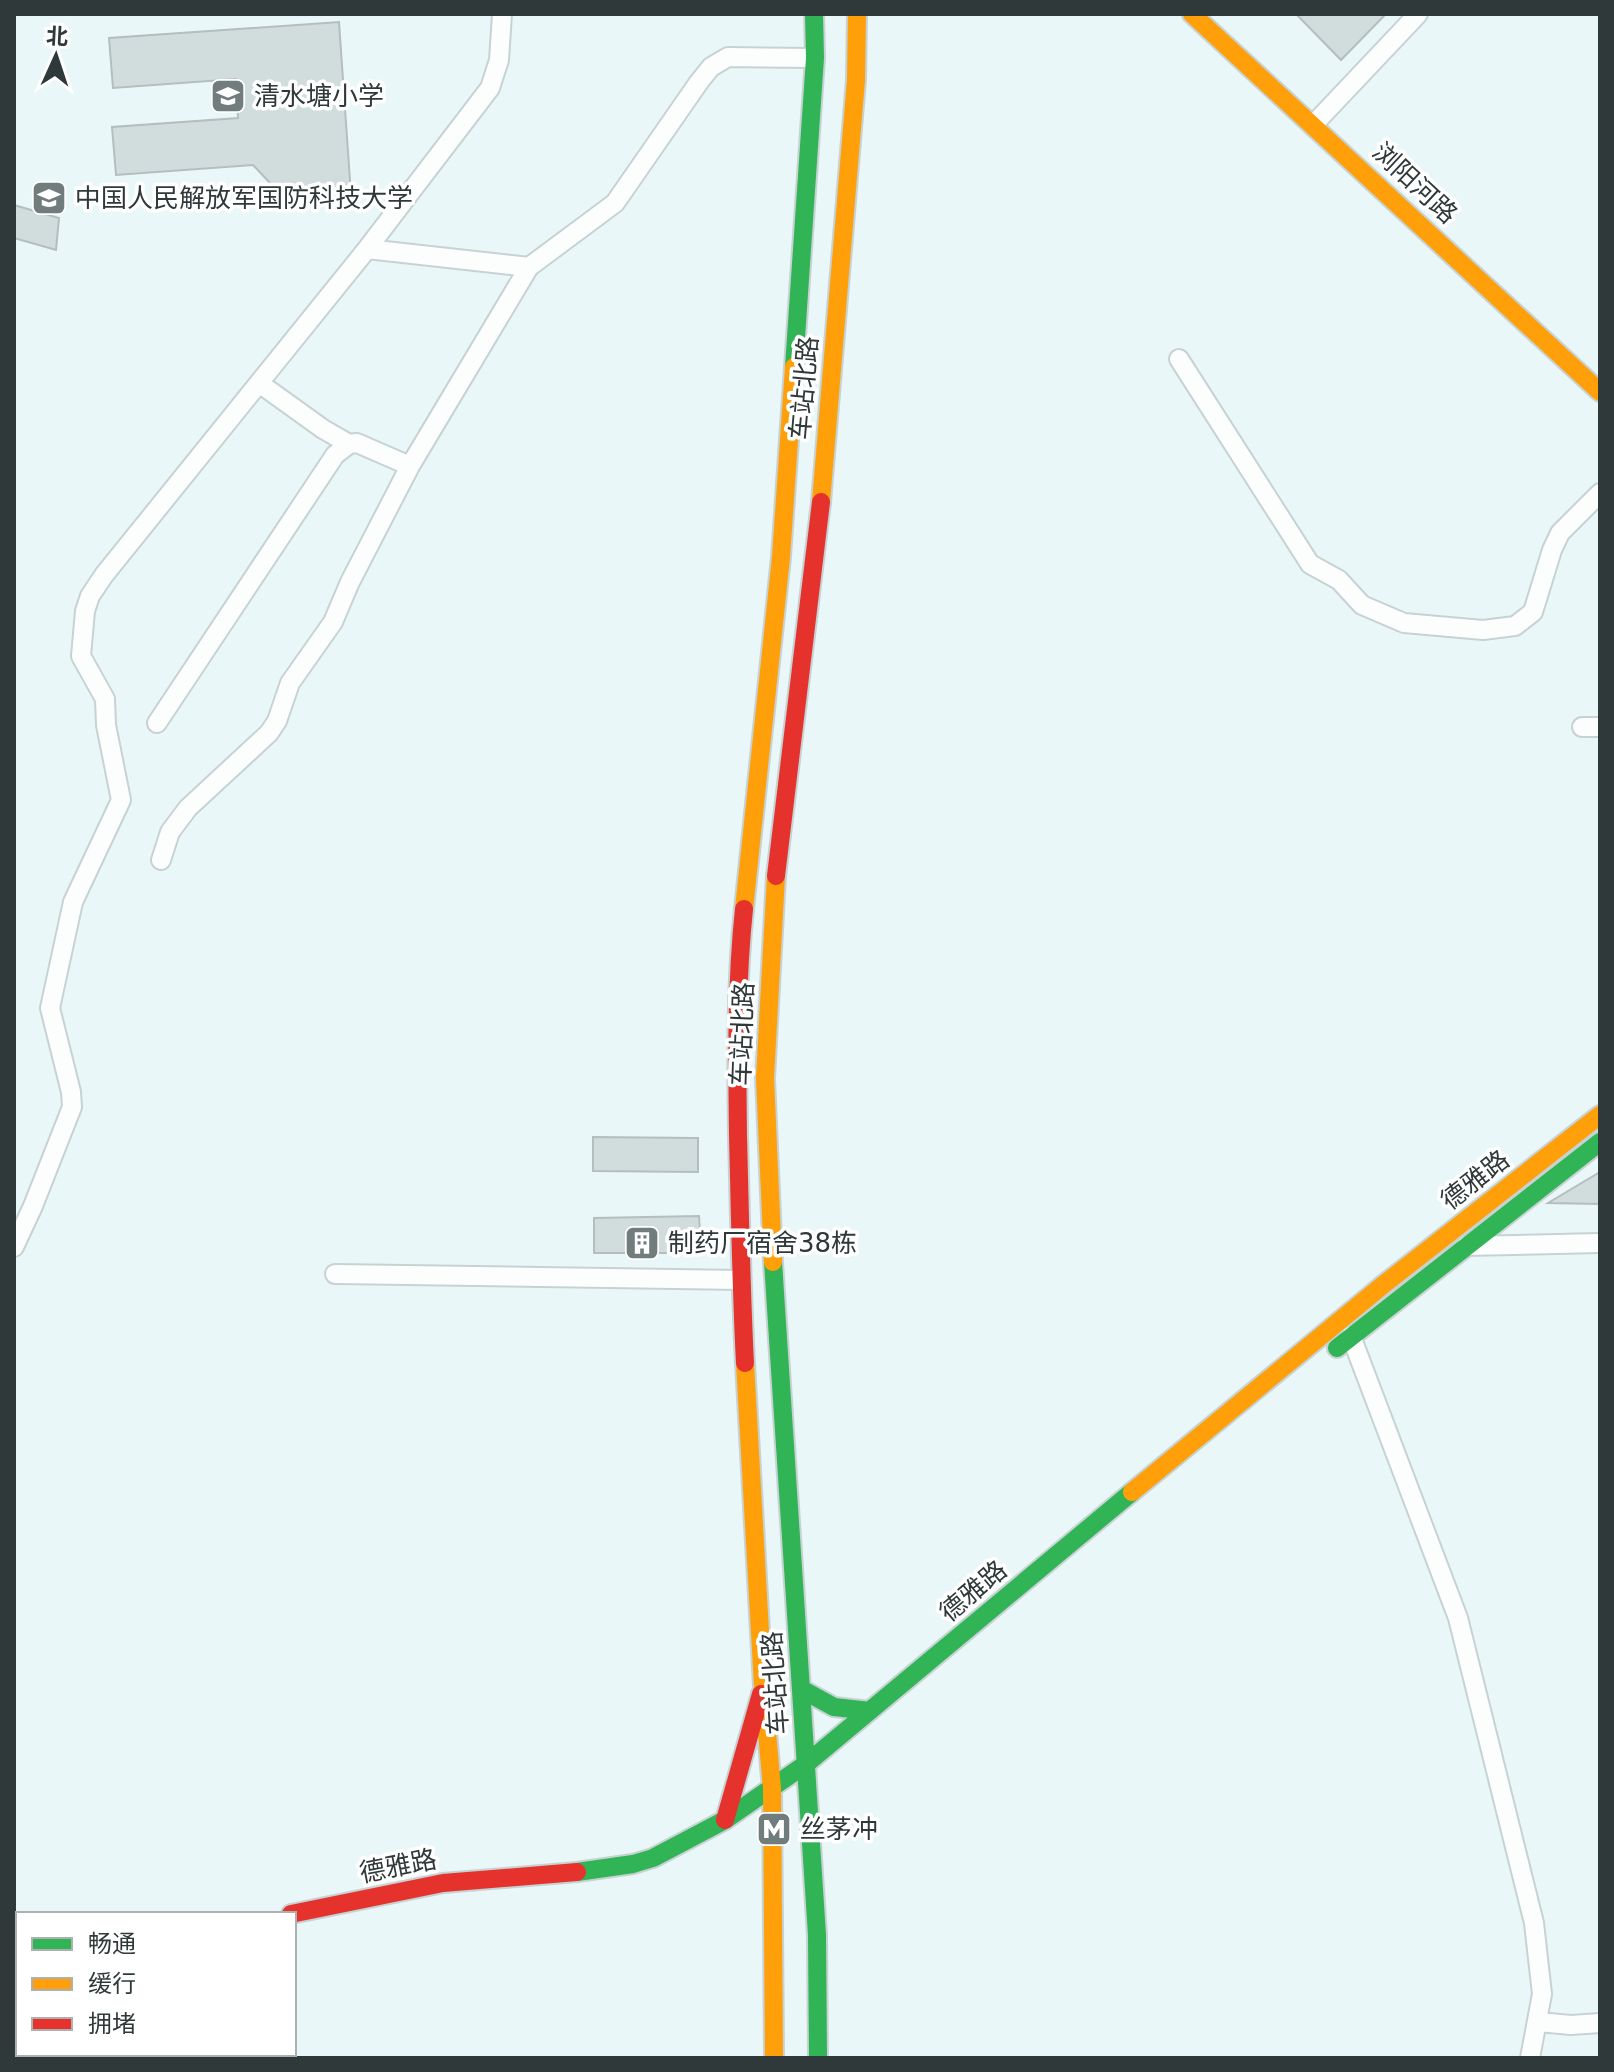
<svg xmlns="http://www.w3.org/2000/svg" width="1614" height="2072" font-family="'DejaVu Sans','Noto Sans SC',sans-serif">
  <rect width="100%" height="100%" fill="#eaf7f9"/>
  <!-- building -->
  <path fill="#d1dcdd" stroke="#b4bebf" stroke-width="2" d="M1296,14H1382L1384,16L1341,60Z
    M339,22L351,195L286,200L253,165L116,175L112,127L238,118L236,79L113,88L109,38Z
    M14,205L59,218L56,250L14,238Z
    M593,1137L698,1138V1172L593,1171Z
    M1600,1172V1204L1548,1203Z
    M699,1216L700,1231L689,1234L690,1253H594V1218Z"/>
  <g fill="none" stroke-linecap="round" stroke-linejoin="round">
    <!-- street casing -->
    <g stroke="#c7d2d3" stroke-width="22">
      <path id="street" d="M1314,124L1418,14
        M367,249L529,267
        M1179,359L1310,564L1339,580L1362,605L1404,623L1483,630L1515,626L1533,612L1552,550L1560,533L1600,493
        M259,383L323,429L349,444
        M157,723L335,455L349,444L357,443L410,466L529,267L615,203L699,82L711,67L728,57L815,58
        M1582,727H1600
        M161,860L170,832L188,808L269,733L277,721L290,683L333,622L350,582L410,466
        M1466,1246L1600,1243
        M14,1247L33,1206L72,1107L71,1092L50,1008L73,902L121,800L106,725L105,699L81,656L85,611L90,596L104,575L367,249L490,88L499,60L502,14
        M335,1274L741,1280
        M1351,1336L1458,1618L1534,1923L1542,1994L1530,2058
        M1538,2022L1571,2025L1600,2023"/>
    </g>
    <!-- fast casing -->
    <g stroke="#c7d2d3" stroke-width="22">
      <path id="fast" d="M794,367L815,58L814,14
        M773,1262L817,1935L818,2058
        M1337,1348L1600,1142
        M801,1689L834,1707L870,1711
        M577,1872L633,1864L653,1858L725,1820L806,1764L1132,1492"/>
    </g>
    <!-- slow casing -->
    <g stroke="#c7d2d3" stroke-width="22">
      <path id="slow" d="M1192,14L1600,392
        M821,502L856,80L857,14
        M744,909L781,557L794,367
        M773,1262L765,1078L776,876
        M745,1363L763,1686L772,1789L774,2058
        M1132,1492L1383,1285L1600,1115"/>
    </g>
    <!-- jam casing -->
    <g stroke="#c7d2d3" stroke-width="22">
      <path id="jam" d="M776,876L821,502
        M744,909C736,984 737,1060 738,1136C740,1212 741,1287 745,1363
        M725,1820L761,1694
        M291,1914L443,1883L577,1872
        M14,2035L18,2031"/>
    </g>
    <!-- street -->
    <use href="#street" stroke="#fcfefe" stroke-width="18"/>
    <!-- fast -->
    <use href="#fast" stroke="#30b455" stroke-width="18"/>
    <!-- slow -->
    <use href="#slow" stroke="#ff9f0a" stroke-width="18"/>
    <!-- jam -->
    <use href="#jam" stroke="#e5322d" stroke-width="18"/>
  </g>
  <!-- icons -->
  <defs>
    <g id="school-square" transform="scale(1.8)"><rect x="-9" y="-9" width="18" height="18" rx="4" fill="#717c7d" stroke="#fff"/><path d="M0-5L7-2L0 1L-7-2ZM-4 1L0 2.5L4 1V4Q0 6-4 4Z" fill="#fff"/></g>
    <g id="university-square" transform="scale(1.8)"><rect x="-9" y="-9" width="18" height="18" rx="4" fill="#717c7d" stroke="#fff"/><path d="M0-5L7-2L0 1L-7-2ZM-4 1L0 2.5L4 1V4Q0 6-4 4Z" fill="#fff"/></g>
    <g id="building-square" transform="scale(1.8)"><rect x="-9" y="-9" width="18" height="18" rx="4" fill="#717c7d" stroke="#fff"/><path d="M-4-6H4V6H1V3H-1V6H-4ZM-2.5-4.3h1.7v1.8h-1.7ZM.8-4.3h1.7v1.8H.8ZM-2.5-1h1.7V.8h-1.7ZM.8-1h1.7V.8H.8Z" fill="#fff"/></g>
    <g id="metro-square" transform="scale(1.8)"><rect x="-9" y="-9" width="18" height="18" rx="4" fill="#717c7d" stroke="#fff"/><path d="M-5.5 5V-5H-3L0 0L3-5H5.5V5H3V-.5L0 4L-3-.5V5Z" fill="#fff"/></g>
  </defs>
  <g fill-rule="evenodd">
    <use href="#school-square" x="228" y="96"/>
    <use href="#university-square" x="49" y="198"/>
    <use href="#building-square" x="642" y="1243"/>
    <use href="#metro-square" x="774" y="1829"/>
  </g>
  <g text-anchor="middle" stroke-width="7" stroke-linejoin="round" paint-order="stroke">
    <!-- poi labels -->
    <g font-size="26" fill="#30393a" stroke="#fff" text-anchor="start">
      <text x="254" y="105">清水塘小学</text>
      <text x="75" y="207">中国人民解放军国防科技大学</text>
      <text x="668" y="1252">制药厂宿舍38栋</text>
      <text x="800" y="1838">丝茅冲</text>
    </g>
    <!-- street labels -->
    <g font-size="26" fill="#30393a" stroke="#fff">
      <text transform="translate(1415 183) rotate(43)" y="9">浏阳河路</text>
      <text transform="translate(804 388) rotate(-85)" y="9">车站北路</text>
      <text transform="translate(742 1034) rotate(-88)" y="9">车站北路</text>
      <text transform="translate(1475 1180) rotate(-38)" y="9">德雅路</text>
      <text transform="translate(973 1591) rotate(-40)" y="9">德雅路</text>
      <text transform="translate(775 1683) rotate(-94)" y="9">车站北路</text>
      <text transform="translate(398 1866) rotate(-11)" y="9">德雅路</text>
    </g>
  </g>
  <!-- border -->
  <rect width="1614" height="2072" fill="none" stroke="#30393a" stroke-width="32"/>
  <!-- legend -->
  <rect x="16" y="1912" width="280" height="144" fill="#ffffff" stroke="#acb0b0" stroke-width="2"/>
  <rect x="32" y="1938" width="40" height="12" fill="#30b455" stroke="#acb0b0" stroke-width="2"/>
  <text x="88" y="1952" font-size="24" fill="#30393a">畅通</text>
  <rect x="32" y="1978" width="40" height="12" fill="#ff9f0a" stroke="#acb0b0" stroke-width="2"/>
  <text x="88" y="1992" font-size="24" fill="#30393a">缓行</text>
  <rect x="32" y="2018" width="40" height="12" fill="#e5322d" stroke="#acb0b0" stroke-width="2"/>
  <text x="88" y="2032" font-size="24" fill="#30393a">拥堵</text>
  <!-- north arrow -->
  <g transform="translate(56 56) rotate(3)" stroke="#ffffff" stroke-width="6" paint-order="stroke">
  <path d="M0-6L14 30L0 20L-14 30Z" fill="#30393a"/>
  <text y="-12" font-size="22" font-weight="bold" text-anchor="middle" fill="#30393a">北</text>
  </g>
</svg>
